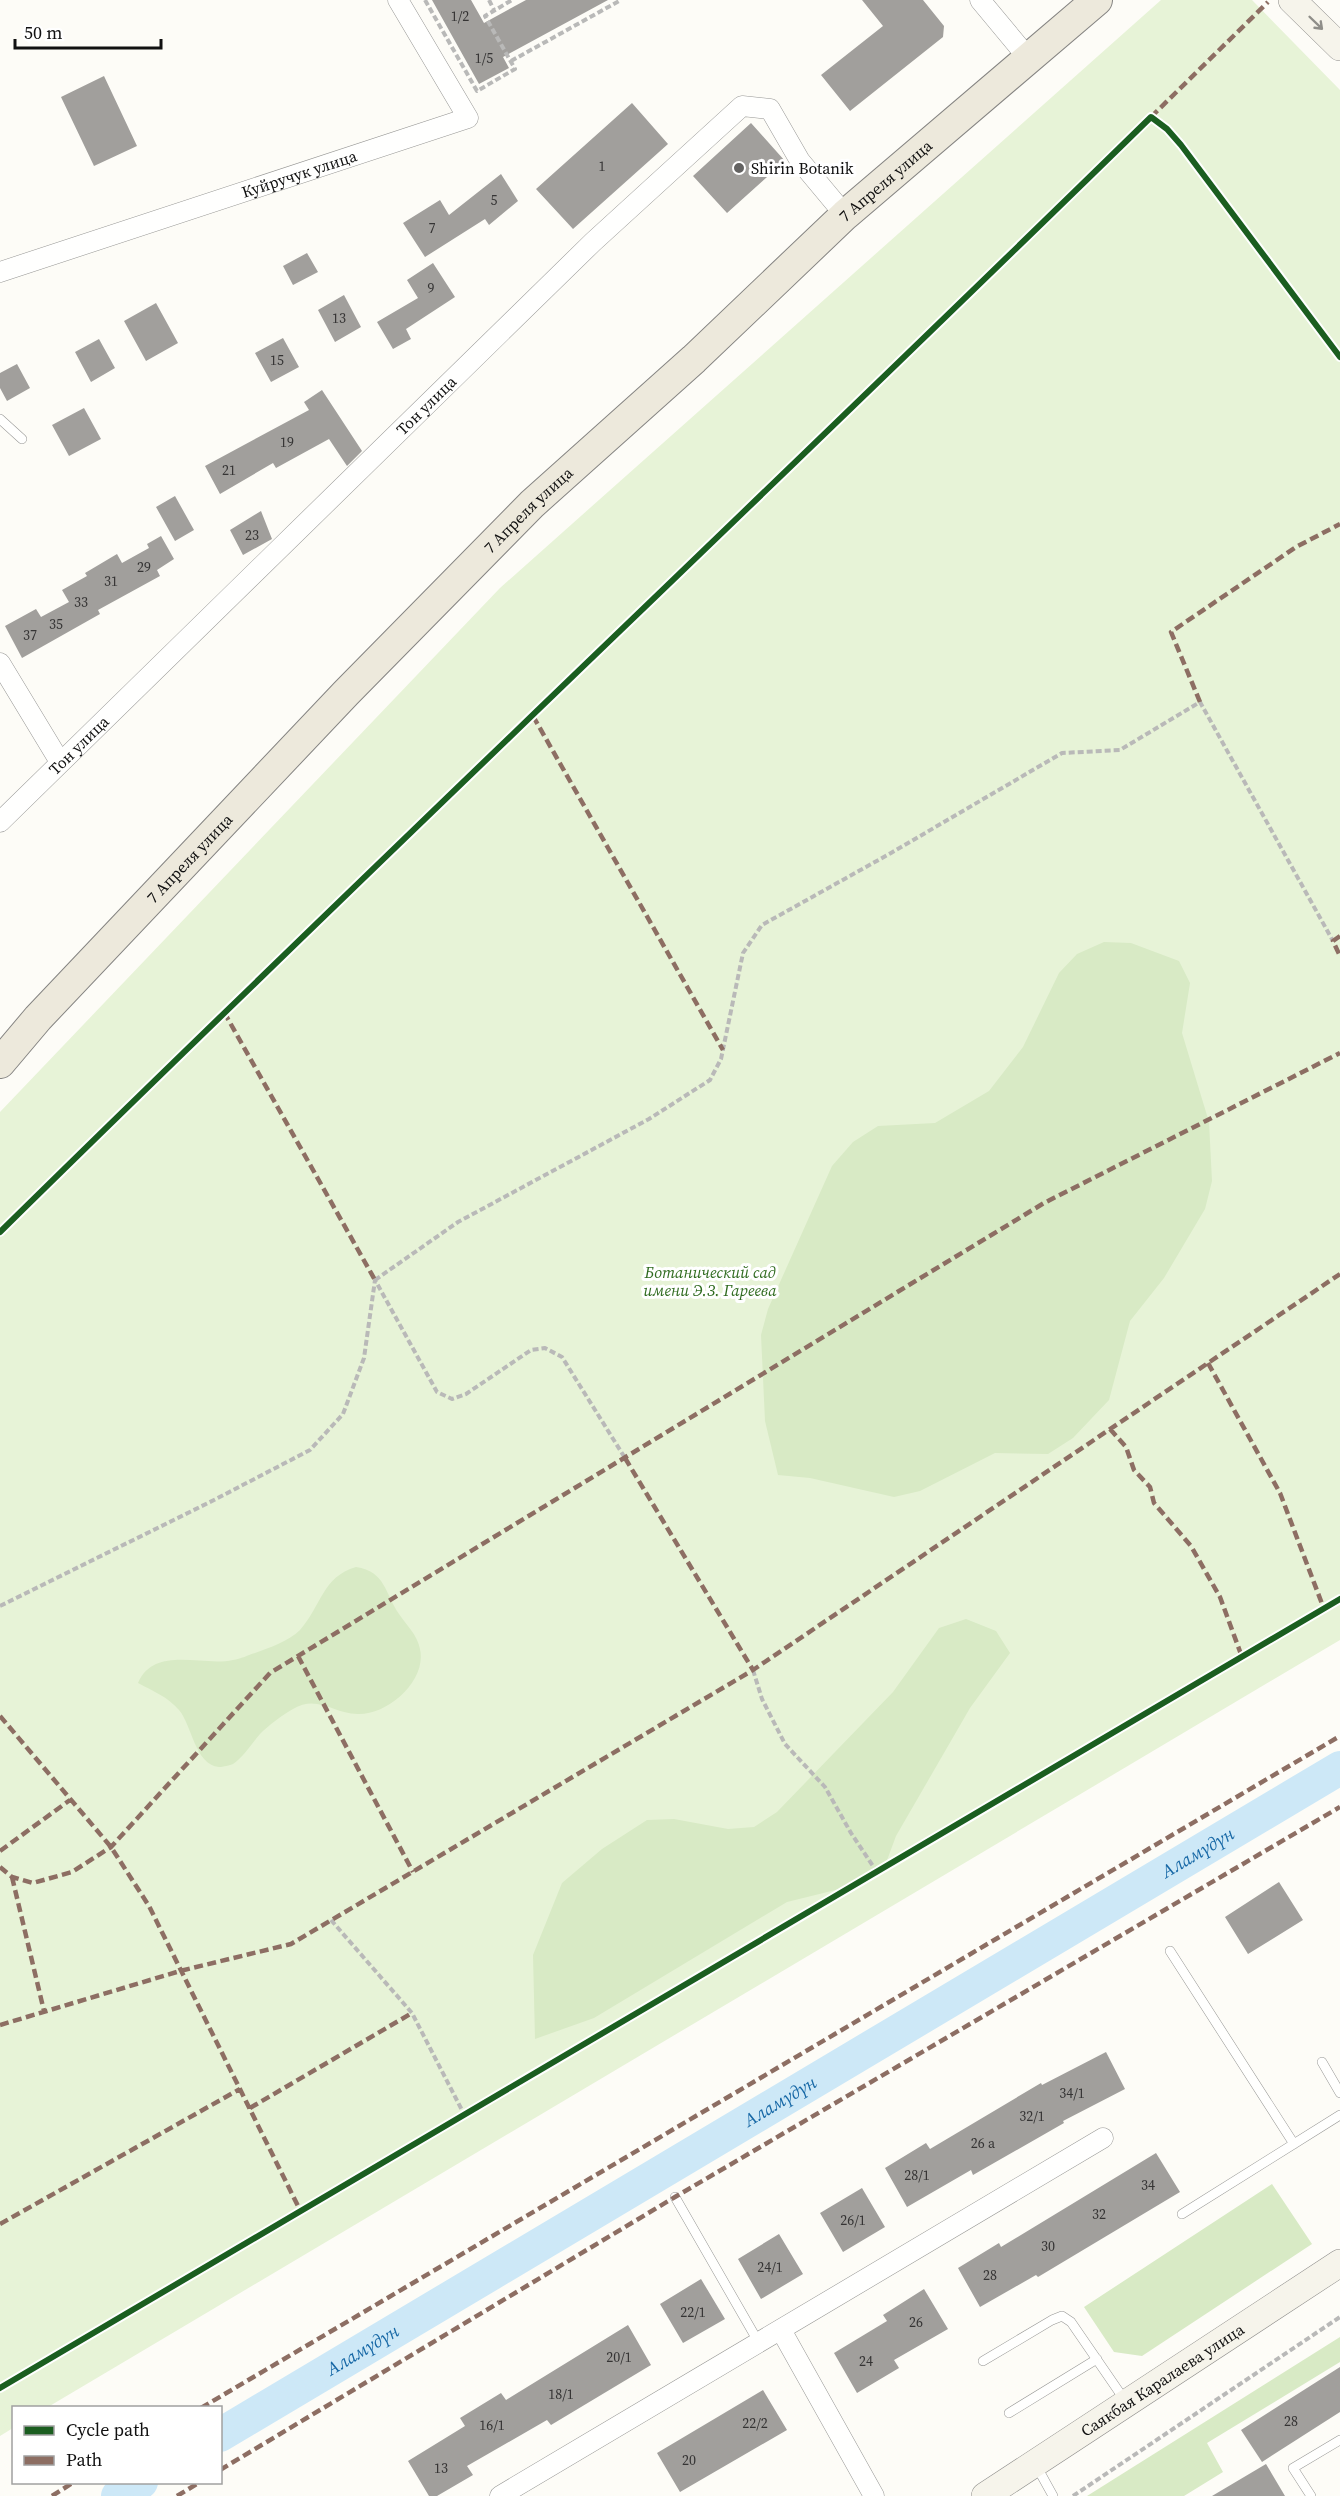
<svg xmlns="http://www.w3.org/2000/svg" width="1340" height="2496" font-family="'Source Serif 4',serif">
  <rect width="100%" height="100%" fill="#fdfcf7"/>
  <!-- green -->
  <path fill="#e7f3d7" d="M1161,0H1252L1340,90V1640L48,2407L14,2408L13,2428L0,2436V1112L500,588Z"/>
  <!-- forest -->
  <path fill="#d8eac5" d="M1104,942L1131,943L1179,961L1190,983L1182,1033L1209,1122L1212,1181L1205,1209L1164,1278L1130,1321L1109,1400L1073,1438L1048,1454L995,1453L920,1491L894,1497L810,1478L778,1475L765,1421L761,1335L768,1309L832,1166L853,1142L878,1126L935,1123L989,1091L1023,1047L1059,973L1077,954Z
    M356,1567C386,1572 384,1592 399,1614C407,1626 417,1634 420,1649C427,1680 389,1714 359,1714C335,1715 318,1694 293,1709C282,1715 269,1725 260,1734C252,1743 243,1758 233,1764C230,1765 223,1767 219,1767C195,1765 192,1725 179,1710C168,1697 153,1691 138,1683C155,1645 202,1667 233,1660C241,1659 248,1655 255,1653C269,1648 289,1641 300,1630C322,1605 322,1577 356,1567Z
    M966,1619L996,1631L1010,1653L970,1708L896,1836L886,1863L868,1882L787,1902L594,2018L535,2039L533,1955L562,1883L602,1849L647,1820L674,1819L728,1829L754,1827L777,1812L893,1692L939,1628Z
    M1272,2184L1312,2244L1142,2356L1114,2352L1084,2307Z
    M1340,2337V2362L1207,2443L1223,2472L1184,2496H1087Z"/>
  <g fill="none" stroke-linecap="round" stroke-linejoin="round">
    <!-- river -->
    <g stroke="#cde8f7" stroke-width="34">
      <path id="s1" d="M220,2435L1340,1768"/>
      <path d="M118,2496L141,2482"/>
    </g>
  </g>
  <!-- building -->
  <path fill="#a19f9c" d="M432,0H471L484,23L526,0H608L503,57L509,68L479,84Z
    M862,0H923L944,26L943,37L850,111L821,75L883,26Z
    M104,76L137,146L94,166L61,97Z
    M632,103L668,144L573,229L536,189Z
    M751,123L785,161L727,213L693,176Z
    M501,174L518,201L489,225L485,219L425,257L403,223L440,200L449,215Z
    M307,253L318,272L293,285L283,266Z
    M433,263L455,297L406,329L411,339L393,349L377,322L418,298L407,280Z
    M344,295L361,327L335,342L318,310Z
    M156,303L178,343L146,361L124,321Z
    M283,338L299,367L271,382L255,353Z
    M99,339L115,368L91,382L75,352Z
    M17,364L30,388L7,401L0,388V373Z
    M322,390L362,451L347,466L329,439L276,468L273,463L220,494L205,466L309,410L304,402Z
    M84,408L101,439L69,456L52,425Z
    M175,496L194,530L175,541L156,507Z
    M261,511L272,539L243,555L230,530Z
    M161,536L174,559L157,570L160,576L98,610L100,614L22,658L5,626L36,609L41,617L69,602L62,590L87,576L85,573L117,554L122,563L149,548L147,544Z
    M1279,1882L1303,1920L1248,1954L1225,1917Z
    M1106,2052L1125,2089L1063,2121L1064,2123L973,2175L971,2170L907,2207L885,2168L926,2143L930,2149L1041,2083L1042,2085Z
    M1156,2153L1180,2192L1038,2277L1036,2275L980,2307L958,2268L999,2243L1001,2247Z
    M862,2188L885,2227L843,2252L820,2213Z
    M779,2234L803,2274L761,2299L738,2259Z
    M701,2279L725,2319L683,2343L660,2304Z
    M924,2289L948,2329L894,2360L899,2368L857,2393L834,2353L887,2321L883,2315Z
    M628,2325L651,2365L551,2425L547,2420L467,2466L473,2475L437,2496H429L408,2461L465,2426L460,2418L501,2393L506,2400Z
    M1340,2367V2412L1262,2462L1241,2430Z
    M763,2390L787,2430L680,2492L657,2453Z
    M1266,2464L1285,2496H1212Z"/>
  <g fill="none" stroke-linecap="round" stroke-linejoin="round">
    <!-- service casing -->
    <g stroke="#979795" stroke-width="10">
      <path id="service" d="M0,419L22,439
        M1170,1951L1294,2144
        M1322,2062L1340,2093
        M675,2197L759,2343
        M1182,2214L1340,2115
        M983,2361L1052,2320L1062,2316L1071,2322L1126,2402
        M1009,2413L1097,2359
        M1037,2467L1053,2496
        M1311,2496L1293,2468L1340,2440"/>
    </g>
    <!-- minor casing -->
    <g stroke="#979795" stroke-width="21">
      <g id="minor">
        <path d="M980,0L1029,59"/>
        <path id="s2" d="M0,272L468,118L398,0"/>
        <path d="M0,663L60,762"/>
        <path id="s3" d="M0,822L593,242L742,106L770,109L800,161L845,215"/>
        <path d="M781,2330L874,2496"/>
        <path d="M500,2496L1103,2138"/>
      </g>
    </g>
    <!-- secondary casing -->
    <g stroke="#8e8d8b" stroke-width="28">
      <g id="secondary">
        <path d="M1292,0L1340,47"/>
        <path id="s4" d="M985,2496L1340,2263"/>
      </g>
    </g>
    <!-- primary casing -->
    <g stroke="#858482" stroke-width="32">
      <g id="primary">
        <path id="s5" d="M0,1063L38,1018L346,693L532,504L694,359L845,215L1097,0"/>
      </g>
    </g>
    <!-- path -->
    <path stroke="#b9b9b8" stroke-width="4" stroke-dasharray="6 3" stroke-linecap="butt" d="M425,0L477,91L515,69L485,16L512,0
      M489,0L494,10
      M511,61L621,0
      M375,1280L458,1222L649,1119L710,1080L721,1059L743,953L762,925L891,853L1062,753L1120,750L1200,702L1333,941
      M0,1606L214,1500L310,1450L343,1414L364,1358L375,1280L437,1392L452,1399L466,1394L531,1350L545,1348L562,1357L625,1458
      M753,1670L762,1699L785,1744L825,1787L851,1833L877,1872
      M331,1920L412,2013L465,2116
      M1073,2496L1340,2317"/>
    <!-- service -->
    <use href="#service" stroke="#fffffe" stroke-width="9"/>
    <!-- minor -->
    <use href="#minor" stroke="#fffffe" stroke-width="20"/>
    <!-- secondary -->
    <use href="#secondary" stroke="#f6f4eb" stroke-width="27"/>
    <!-- primary -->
    <use href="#primary" stroke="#ede9dc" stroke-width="30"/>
    <!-- quiet -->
    <path stroke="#8d6e63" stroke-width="4.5" stroke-dasharray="9 4.5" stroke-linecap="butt" d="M1151,117L1268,2
      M1200,702L1171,632L1296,547L1340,524
      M533,716L723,1050
      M1340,936L1333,941L1340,956
      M224,1012L375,1280
      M1208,1363L1280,1493L1324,1609
      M1110,1429L1126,1447L1134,1470L1150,1487L1154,1503L1191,1546L1220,1597L1242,1657
      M625,1458L753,1670
      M298,1656L413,1872
      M0,1716L111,1847L149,1906L301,2212
      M0,1851L70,1800
      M0,1867L12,1877L33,1883L72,1872L111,1847L270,1673L1044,1203L1340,1053
      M12,1877L44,2011
      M0,2025L180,1971L291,1944L753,1670L1340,1274
      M250,2108L412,2013
      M0,2224L240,2089
      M201,2408L1340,1736
      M220,2470L675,2197L1340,1807
      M52,2496L74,2482
      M177,2496L200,2482"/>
    <!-- cycleway casing -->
    <g stroke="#fff" stroke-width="10">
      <path id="cycleway" d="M0,1232C381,857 769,491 1151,117L1167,129L1181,145L1340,357
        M0,2388L1340,1599"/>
    </g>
    <!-- cycleway -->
    <use href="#cycleway" stroke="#1b5e20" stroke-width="6"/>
  </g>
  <!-- one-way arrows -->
  <defs><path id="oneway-shaft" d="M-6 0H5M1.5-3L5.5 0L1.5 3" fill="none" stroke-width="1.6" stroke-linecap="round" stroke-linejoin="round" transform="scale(1.5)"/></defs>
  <use stroke="#8f8e89" href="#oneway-shaft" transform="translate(1316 23) rotate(44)"/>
  <!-- markers -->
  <circle fill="#646362" stroke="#fff" stroke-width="2" cx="739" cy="168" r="6"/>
  <g text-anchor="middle" stroke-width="6" stroke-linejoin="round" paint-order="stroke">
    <!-- number labels -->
    <g font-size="14" fill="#353434">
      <text x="460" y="21">1/2</text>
      <text x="484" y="63">1/5</text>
      <text x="602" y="171">1</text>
      <text x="494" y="205">5</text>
      <text x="432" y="233">7</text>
      <text x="431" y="293">9</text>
      <text x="339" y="323">13</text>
      <text x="277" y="365">15</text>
      <text x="287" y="447">19</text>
      <text x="229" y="475">21</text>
      <text x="252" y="540">23</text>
      <text x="144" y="572">29</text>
      <text x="111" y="586">31</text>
      <text x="81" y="607">33</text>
      <text x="56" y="629">35</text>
      <text x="30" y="640">37</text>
      <text x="1072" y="2098">34/1</text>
      <text x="1032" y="2121">32/1</text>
      <text x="983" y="2148">26 а</text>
      <text x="917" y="2180">28/1</text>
      <text x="1148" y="2190">34</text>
      <text x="1099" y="2219">32</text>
      <text x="853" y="2225">26/1</text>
      <text x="1048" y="2251">30</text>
      <text x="770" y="2272">24/1</text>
      <text x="990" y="2280">28</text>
      <text x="693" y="2317">22/1</text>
      <text x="916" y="2327">26</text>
      <text x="619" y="2362">20/1</text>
      <text x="866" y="2366">24</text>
      <text x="561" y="2399">18/1</text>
      <text x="1291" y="2426">28</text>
      <text x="755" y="2428">22/2</text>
      <text x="492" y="2430">16/1</text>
      <text x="689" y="2465">20</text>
      <text x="441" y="2473">13</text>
    </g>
    <!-- poi labels -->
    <g font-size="16" fill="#111" stroke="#fff" text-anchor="start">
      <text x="751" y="174">Shirin Botanik</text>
    </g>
    <!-- street labels -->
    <g font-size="16" fill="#111" stroke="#fff">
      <text dy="6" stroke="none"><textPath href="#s2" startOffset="315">Куйручук улица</textPath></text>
      <text dy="6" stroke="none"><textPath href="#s5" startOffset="1251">7 Апреля улица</textPath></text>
      <text dy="6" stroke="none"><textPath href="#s3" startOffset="596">Тон улица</textPath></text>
      <text dy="6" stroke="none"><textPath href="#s5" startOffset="765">7 Апреля улица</textPath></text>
      <text dy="6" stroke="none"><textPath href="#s3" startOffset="110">Тон улица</textPath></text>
      <text dy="6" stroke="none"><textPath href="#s5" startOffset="279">7 Апреля улица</textPath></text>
      <text dy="6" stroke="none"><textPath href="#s4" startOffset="212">Саякбая Каралаева улица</textPath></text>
    </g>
    <!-- park labels -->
    <g font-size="16" font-style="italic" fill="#2f6b1f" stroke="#fff">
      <text x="710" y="1278">Ботанический сад<tspan x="710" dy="18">имени Э.З. Гареева</tspan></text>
    </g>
    <!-- water labels -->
    <g font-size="18" font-style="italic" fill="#1768a6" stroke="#fff">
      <text dy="6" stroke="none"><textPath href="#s1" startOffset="1138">Аламүдүн</textPath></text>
      <text dy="6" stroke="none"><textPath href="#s1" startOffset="652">Аламүдүн</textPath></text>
      <text dy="6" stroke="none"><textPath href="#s1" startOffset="166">Аламүдүн</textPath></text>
    </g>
  </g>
  <!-- legend -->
  <rect x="12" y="2406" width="210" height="78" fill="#ffffff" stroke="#a0a0a0" stroke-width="1.5"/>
  <rect x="24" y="2426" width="30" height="9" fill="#1b5e20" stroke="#a0a0a0" stroke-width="1.5"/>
  <text x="66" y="2436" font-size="18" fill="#111111">Cycle path</text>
  <rect x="24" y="2456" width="30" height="9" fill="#8d6e63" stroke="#a0a0a0" stroke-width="1.5"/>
  <text x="66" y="2466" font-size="18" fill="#111111">Path</text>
  <!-- scale -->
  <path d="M15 39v9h146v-9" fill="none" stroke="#111111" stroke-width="3"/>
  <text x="24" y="39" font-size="18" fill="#111111" stroke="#ffffff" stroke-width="4.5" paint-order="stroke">50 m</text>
</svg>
